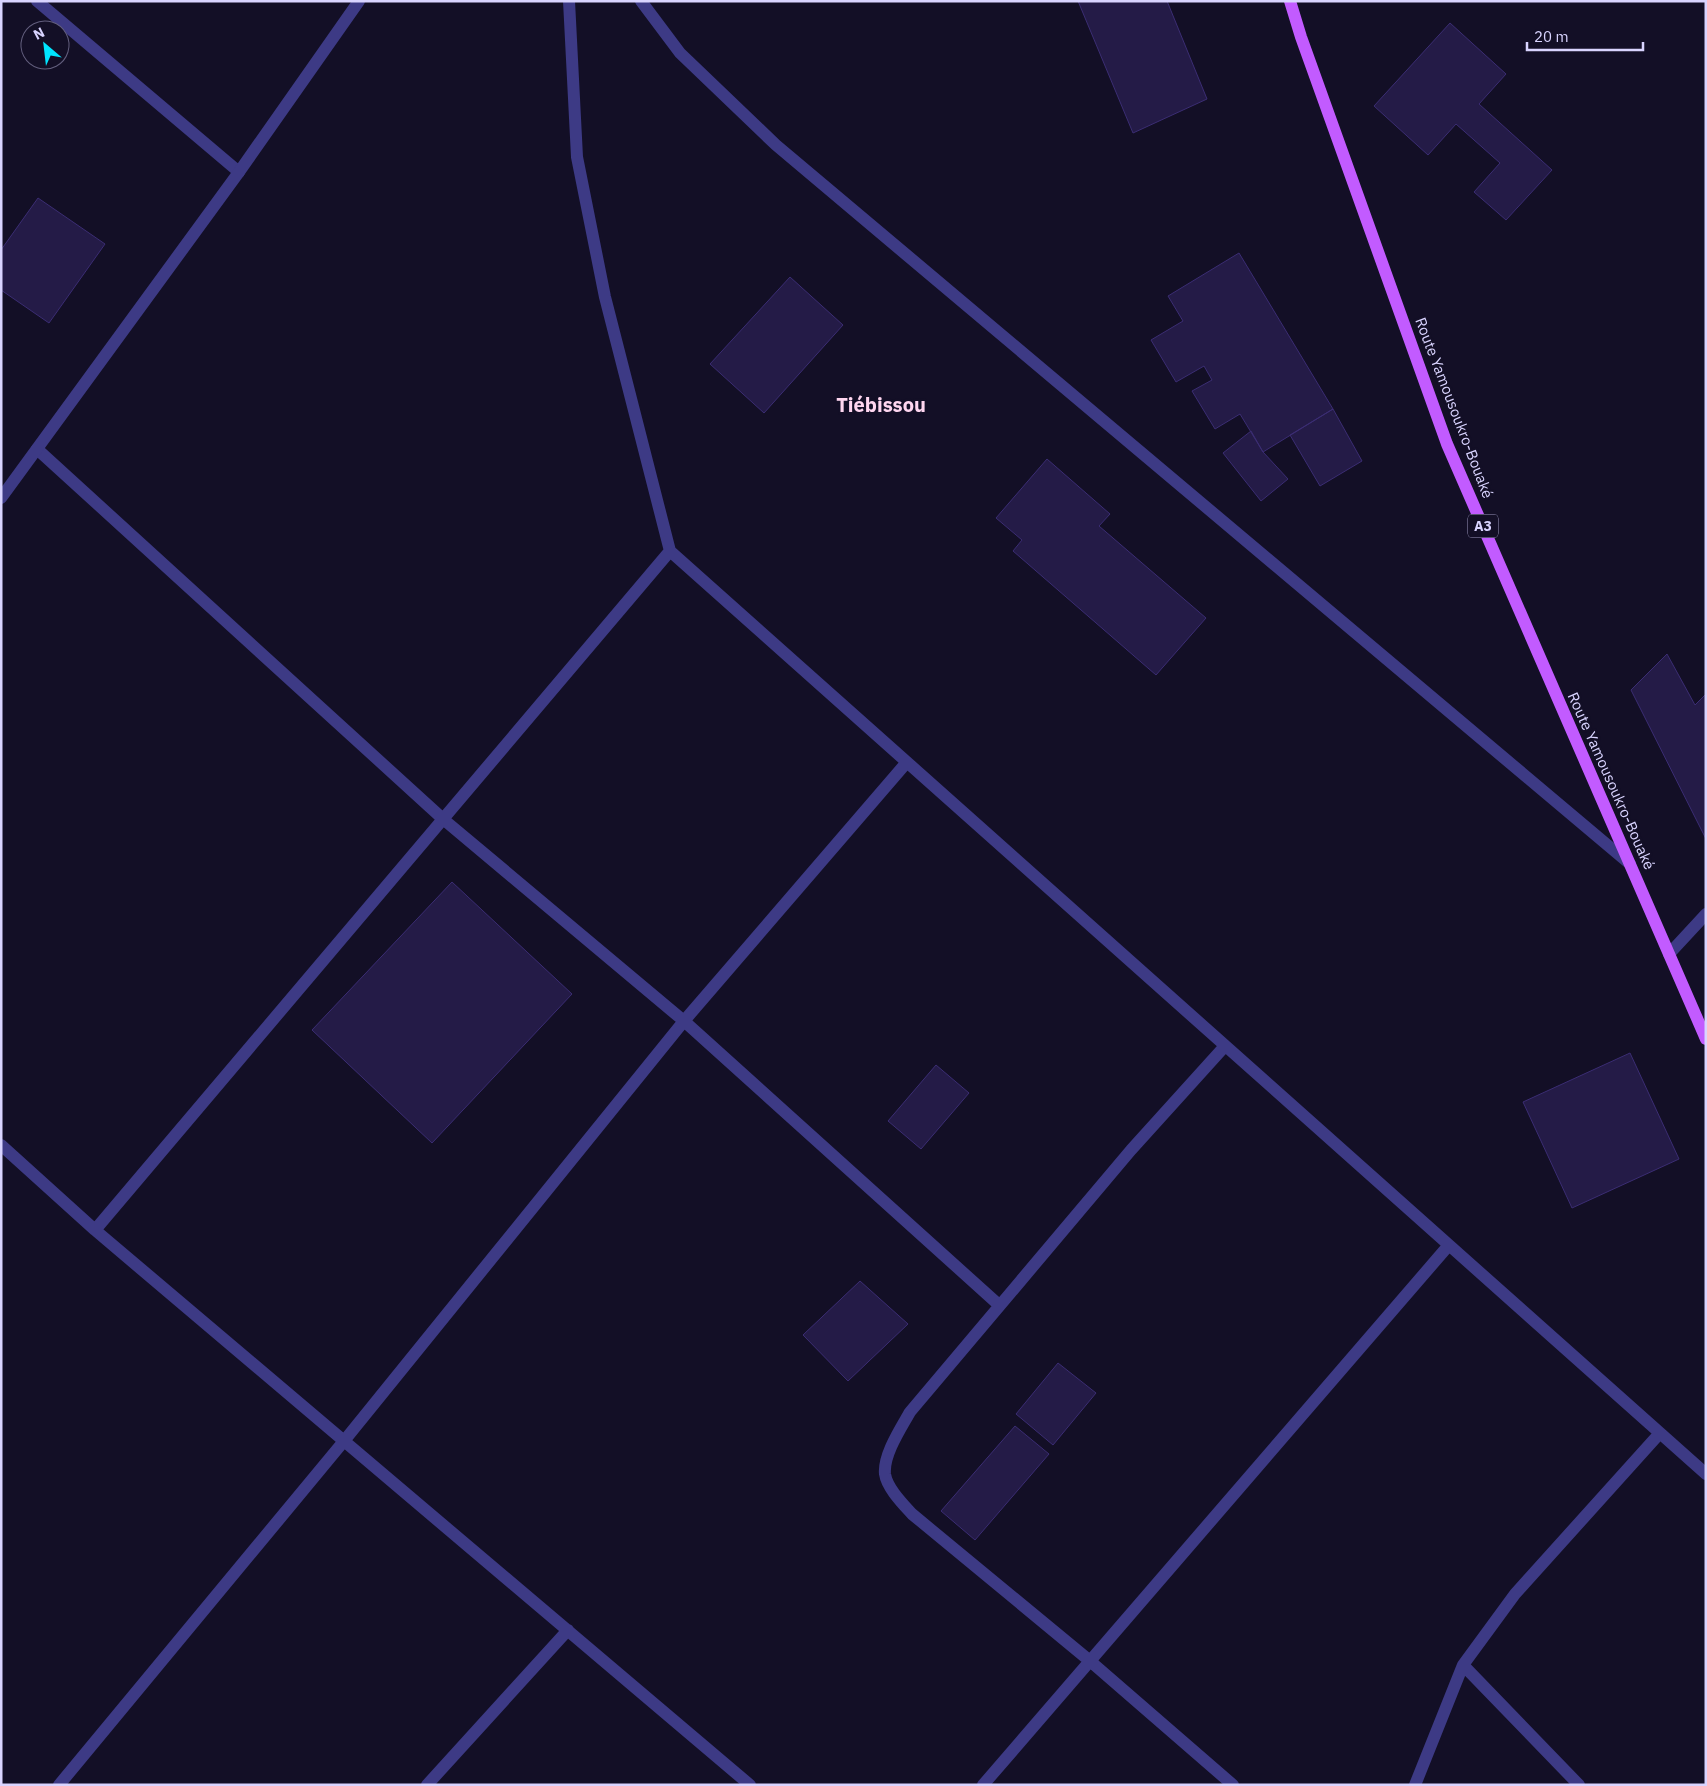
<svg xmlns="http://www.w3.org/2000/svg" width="1707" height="1786" font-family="'IBM Plex Sans',sans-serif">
  <rect width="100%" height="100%" fill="#130f26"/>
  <!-- building -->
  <path fill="#241b47" stroke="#3b2d73" d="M1078,1H1167L1207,99L1133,133Z
    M1450,23L1506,74L1479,104L1552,170L1506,220L1474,192L1500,163L1456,124L1428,155L1374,106Z
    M38,198L105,244L49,323L1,290V250Z
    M1239,253L1333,409L1263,452L1240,414L1215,429L1192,391L1212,380L1204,366L1176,382L1151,340L1183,321L1168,296Z
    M790,277L843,325L764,413L710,364Z
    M1333,409L1362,461L1320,486L1290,435Z
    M1251,431L1263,452L1288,479L1261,501L1223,453Z
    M1047,459L1110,514L1099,526L1206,618L1156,675L1013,551L1022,540L996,518Z
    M1667,654L1695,705L1706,694V839L1631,690Z
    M452,882L572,994L432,1143L312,1030Z
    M1630,1053L1679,1159L1572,1208L1523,1102Z
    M936,1065L969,1093L921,1149L888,1121Z
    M860,1281L908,1324L848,1381L803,1335Z
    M1058,1363L1096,1393L1053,1445L1016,1414Z
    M1015,1426L1049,1454L975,1540L941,1511Z"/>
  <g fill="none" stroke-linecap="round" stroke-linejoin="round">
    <!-- minor -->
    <path stroke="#3d3a85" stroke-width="12" d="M37,1L239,172
      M569,1L577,157L605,297L670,551L1706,1474
      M641,1L680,53L776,145L1630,864
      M37,449L443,819L684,1021L999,1305
      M1669,954L1706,914
      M1225,1046L1131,1150L910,1412C901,1428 883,1455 885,1474C887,1488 903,1504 912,1514L1090,1661L1233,1785
      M1,1145L95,1230L750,1785
      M95,1230L670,551
      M1463,1665L1579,1785
      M59,1785L344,1441L684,1021L907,762
      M427,1785L568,1630
      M983,1785L1449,1245
      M1415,1785L1463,1665L1515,1594L1660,1433"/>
    <!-- tertiary -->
    <path stroke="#3d3a85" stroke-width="12" d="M1,498L239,172L359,1"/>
    <!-- primary -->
    <path stroke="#c25bff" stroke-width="12" d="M1290,1L1301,37L1447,444L1706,1039"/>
  </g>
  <g text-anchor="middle" stroke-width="5" stroke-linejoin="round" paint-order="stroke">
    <!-- shield labels -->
    <rect fill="#130f26" stroke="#9e99be" stroke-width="1" x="1468" y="514.5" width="30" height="23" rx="4"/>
    <g font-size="14" font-weight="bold" fill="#d9d4ff">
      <text x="1483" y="531">A3</text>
    </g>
    <!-- street labels -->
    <g font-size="15" fill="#d9d4ff" stroke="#130f26">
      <text transform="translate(1454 408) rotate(69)" y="5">Route Yamousoukro-Bouaké</text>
      <text transform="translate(1611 781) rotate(66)" y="5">Route Yamousoukro-Bouaké</text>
    </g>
    <!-- district labels -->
    <g font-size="20" font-weight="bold" fill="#ffd6f0" stroke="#130f26">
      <text x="881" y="412">Tiébissou</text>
    </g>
  </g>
  <!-- border -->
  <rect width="1707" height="1786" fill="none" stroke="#d9d4ff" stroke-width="5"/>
  <!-- north arrow -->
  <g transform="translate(45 45) rotate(332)"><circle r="24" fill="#130f26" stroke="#625e7d"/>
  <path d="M0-4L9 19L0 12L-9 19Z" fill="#00e5ff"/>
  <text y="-8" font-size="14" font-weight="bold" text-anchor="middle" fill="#d9d4ff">N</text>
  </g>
  <!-- scale -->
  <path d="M1527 42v8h116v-8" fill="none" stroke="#d9d4ff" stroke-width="2.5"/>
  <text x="1534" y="42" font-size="15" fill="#d9d4ff" stroke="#130f26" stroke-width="4" paint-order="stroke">20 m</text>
</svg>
